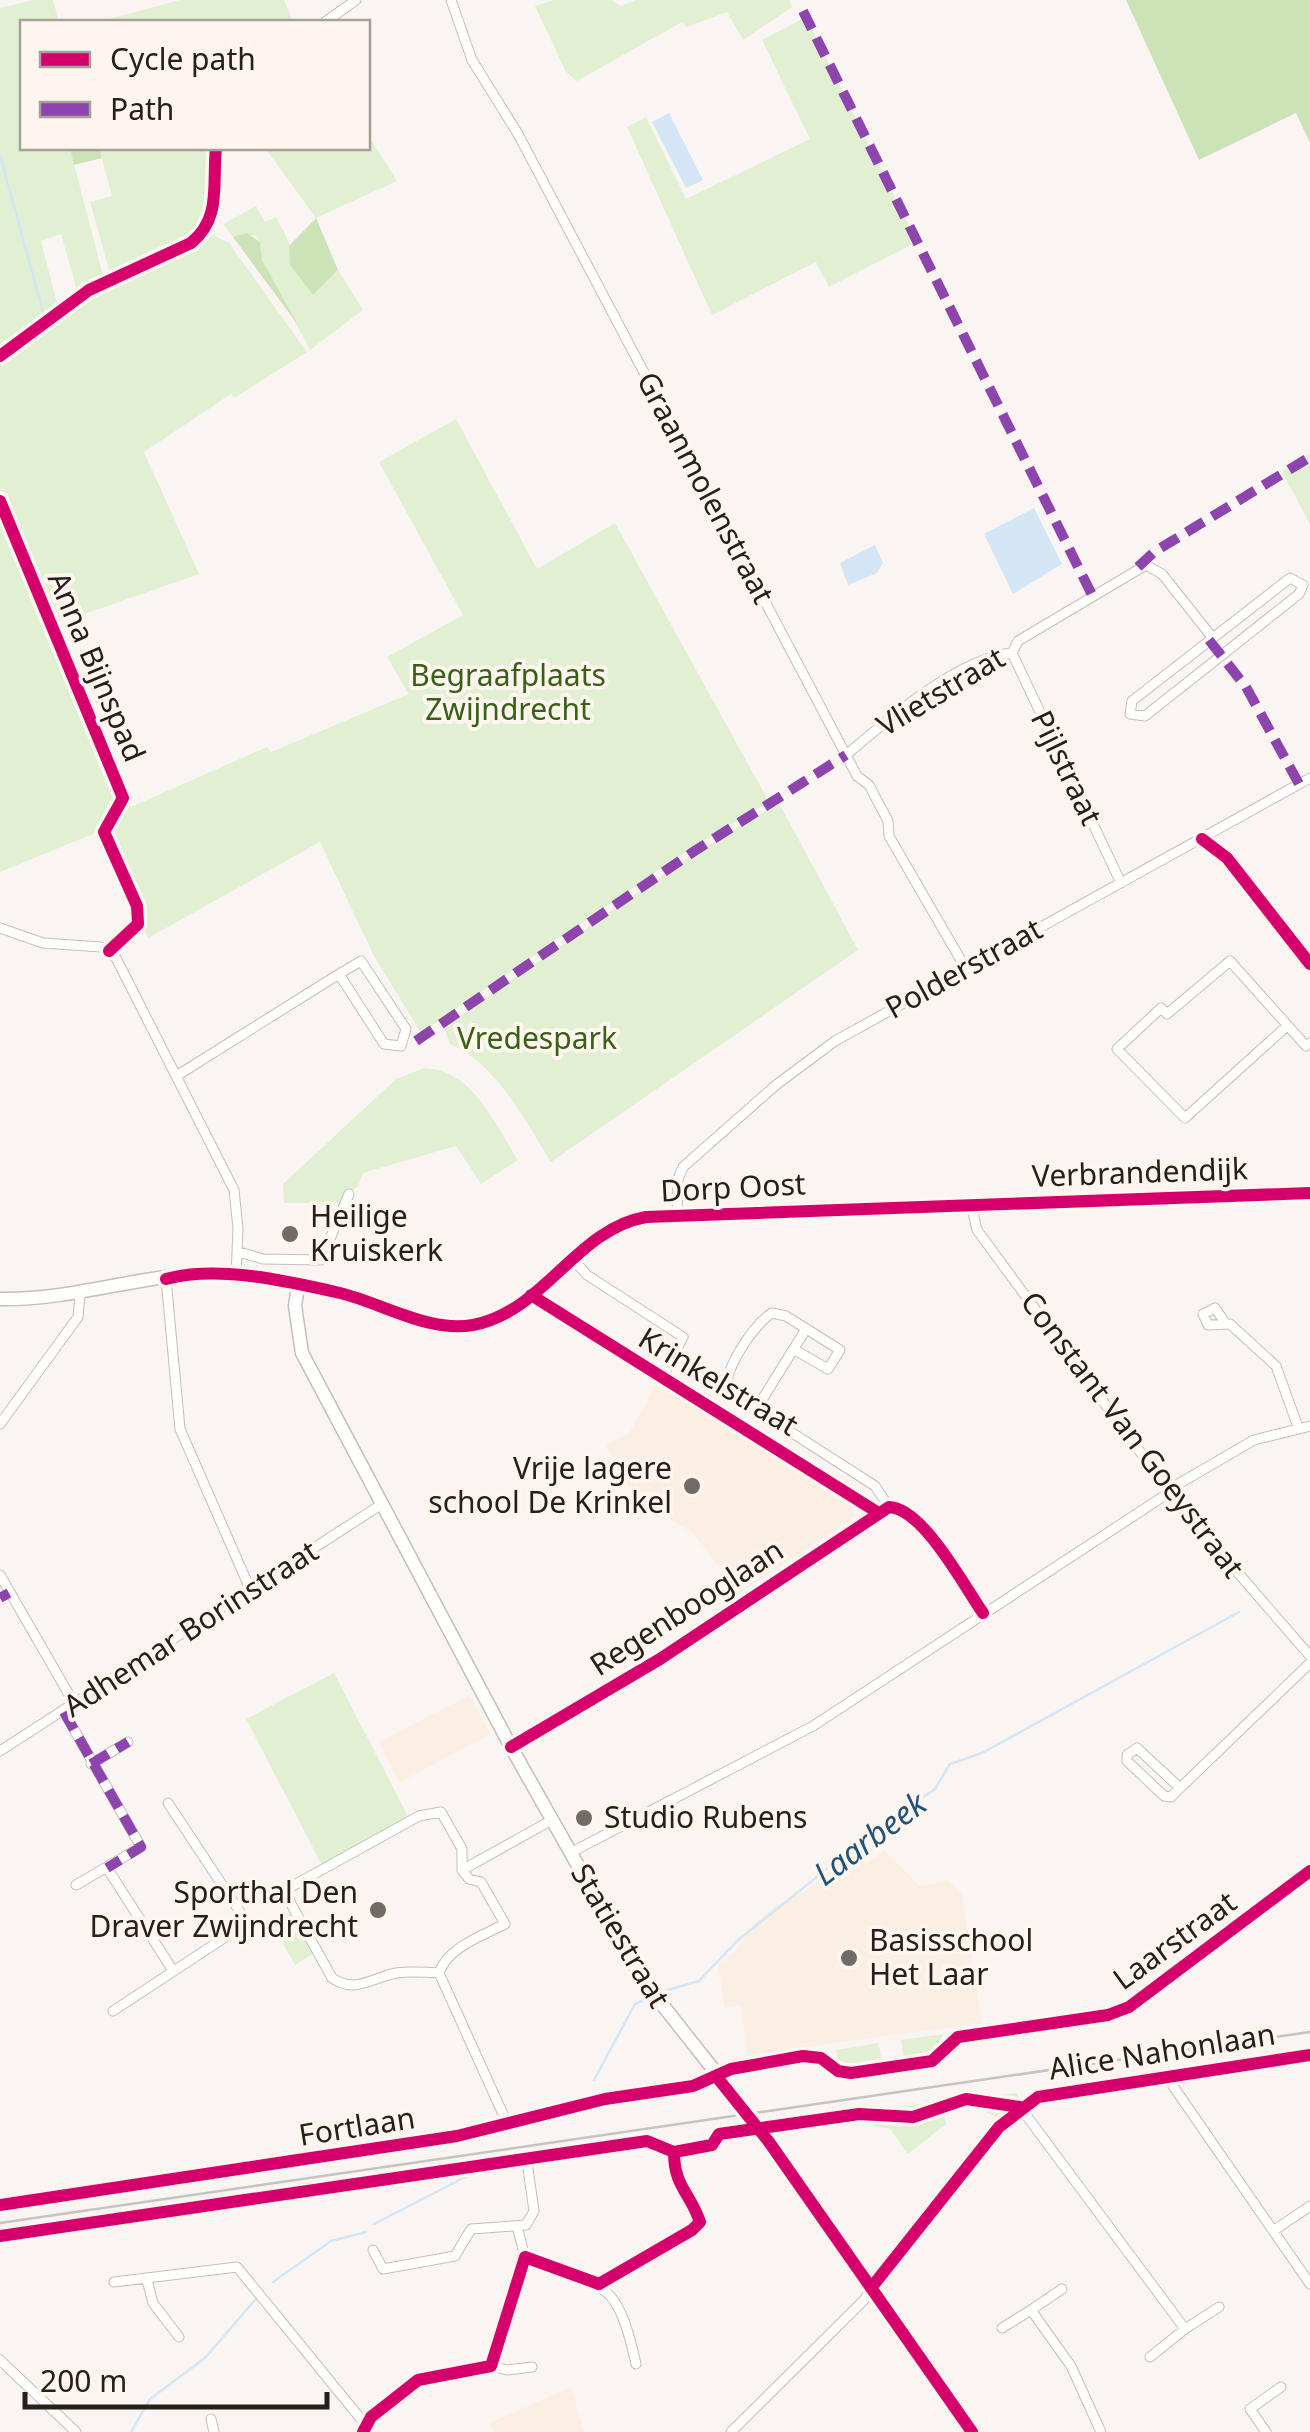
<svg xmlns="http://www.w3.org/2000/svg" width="1310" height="2432" font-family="'Noto Sans',sans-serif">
  <rect width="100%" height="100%" fill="#faf5f2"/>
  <!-- built -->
  <path fill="#fbeee3" d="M659,1380L853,1505L854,1517L739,1593L694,1534L635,1497L606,1445L630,1432Z
    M470,1695L490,1734L399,1783L379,1742Z
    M885,1850L919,1886L948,1881L962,1895L982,2023L748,2055L741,2006L725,2007L718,1964L735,1952L753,1925L776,1905L803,1893L856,1851L866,1864Z
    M571,2387L584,2432H494L490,2423Z"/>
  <!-- green -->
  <path fill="#e1f0d2" d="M34,0H53L59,22H22V148H70L103,276L77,290L61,234L41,241L57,303L0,346V8Z
    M180,0H284L293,22H98Z
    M554,0H611L621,6L636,0H789L792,7L743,40L727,12L687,27L682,22L577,81L566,72L535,6Z
    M806,17L917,242L829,287L816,262L712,315L627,127L646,117L686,199L810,139L762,40Z
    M368,135L397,181L316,218L265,148H368Z
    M99,148H208C208,168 211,191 208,211C201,246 139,260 110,273L90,202L112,196Z
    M256,206L265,222L276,217C291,243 298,268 313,295L338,270L363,310L310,350L262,260L256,235L233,237L223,224Z
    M213,235L229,243L307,352L234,398L231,394L144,452L199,574L53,625L131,807L267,747L271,752L409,694L387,657L463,615L379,462L456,419L537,569L615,523L769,802L687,851L421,1033L374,956L320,842L148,938L100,831L0,872V367L72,304Z
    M1310,453V524L1282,472Z
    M779,803L858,950L551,1162C525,1121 497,1064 450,1044L444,1027L692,855Z
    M424,1068C473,1069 495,1125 518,1160L481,1184L456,1146L363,1173L358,1186L339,1203H284L283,1184L396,1079Z
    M334,1673L410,1820L322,1865L246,1719Z
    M294,1911L316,1952L295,1965L273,1925Z
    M944,2034L928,2060L905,2063L901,2040Z
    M879,2043L882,2065L839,2067L836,2050Z
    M1016,2093L1020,2098L996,2117L975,2107L944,2113L946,2124L908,2154L890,2129L873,2126L866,2116L869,2110Z"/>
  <!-- forest -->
  <path fill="#cce3b8" d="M1126,0H1310V143L1296,113L1199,160Z
    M70,148H99L102,158L74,165Z
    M316,218L338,270L313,295L290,265L289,246Z
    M247,233L260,242L262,260L298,325L233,237Z"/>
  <!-- water -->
  <path fill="#d4e6f6" d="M669,113L703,180L686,188L652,122Z
    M1034,508L1062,564L1013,594L984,534Z
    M875,545L883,563L877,573L848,585L840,563Z"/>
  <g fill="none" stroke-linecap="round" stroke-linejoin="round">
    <!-- stream -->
    <path stroke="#d4e6f6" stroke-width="2.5" d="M0,155L43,312
      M661,1992L699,1981L738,1940L868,1836L935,1789L950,1764L982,1753L1239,1612
      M594,2080L635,2004L649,1998
      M374,2224L471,2174L510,2160
      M273,2282L331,2241L366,2232
      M131,2432L150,2399L205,2358L255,2300"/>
    <!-- street casing -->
    <g stroke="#c4bfba" stroke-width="11">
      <path id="street" d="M451,0L472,60L518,134L846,755L857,776L869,785L888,821L889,836L966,969
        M325,22L356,0
        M0,356L89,290L191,243C222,218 212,184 216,148
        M1290,578L1303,585L1299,594L1145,716L1130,714L1132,701Z
        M1012,653L1018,641L1146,565L1162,574L1212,637
        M1012,653L1121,883
        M846,755C886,721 958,658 1012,653
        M1202,839L1227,858L1310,964
        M0,928L43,943L101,947L116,958L234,1190L238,1228L236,1277
        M1287,1026L1185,1118L1117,1049L1161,1008L1167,1014L1230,961L1306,1046L1310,1043
        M178,1075L339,974L361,961L406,1029L401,1046L384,1044L339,974
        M971,1204L977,1230L1180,1506L1310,1656
        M677,1215L678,1179L683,1167L776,1085L835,1041L1310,778
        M239,1252L263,1259L321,1260L349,1194
        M573,1259L587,1275L683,1337L663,1376
        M166,1279L180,1429L251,1591
        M1224,1321L1215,1308L1203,1314L1208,1325L1230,1324L1276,1366L1298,1427
        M795,1350L828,1369L840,1350L786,1316L772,1313C754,1324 723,1370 727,1391L875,1486L889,1507
        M755,1411L806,1329
        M0,1424L78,1317L80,1295
        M1168,1490L1254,1440L1310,1426
        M889,1507C923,1508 964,1586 983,1613
        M0,1575L75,1705
        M64,1712L141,1847L76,1885
        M511,1747L660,1659L889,1507
        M0,1751L382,1504
        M91,1764L128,1742
        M1180,1788L1137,1748L1127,1755V1761L1164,1796L1171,1797L1180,1788L1307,1666L1310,1663
        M570,1853L813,1726L1170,1492
        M107,1868L172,1969
        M439,1973C425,1972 410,1971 396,1973C371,1978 355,1994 332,1978L290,1902L287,1889L419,1816L441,1812L462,1849V1870L552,1820
        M439,1973L507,2123
        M439,1973C448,1947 482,1936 505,1924L481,1882L469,1879L462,1870
        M113,2011L227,1936L242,1915L168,1803
        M1170,2076L1173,2086L1310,2284
        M1020,2107L1185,2329L1219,2307
        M0,2205L457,2136L605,2099L693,2086L731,2069L803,2056L821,2058L838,2071L851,2073L932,2061L958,2037L1108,2015L1129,2007L1310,1871
        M517,2226L525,2257
        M1273,2231L1310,2206
        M373,2250L383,2269L455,2256L471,2229L526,2225L534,2211L526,2155
        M147,2280L153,2303L179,2337
        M114,2282L237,2267L365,2424
        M599,2284L700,2222C690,2192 674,2187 674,2152
        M1062,2289L1031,2310L1071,2366L1101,2432
        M1002,2328L1031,2310
        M1150,2357L1185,2329
        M0,2360L76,2432
        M491,2366L507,2370L532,2367
        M211,2419L214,2432
        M363,2432L371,2417L418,2380L491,2366L525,2257C603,2289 616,2274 636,2364
        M731,2432L865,2299L877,2278L999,2127L1020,2107L1057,2091L1310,2055
        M1266,2432L1250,2409L1281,2387"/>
    </g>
    <!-- secondary casing -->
    <g stroke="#c4bfba" stroke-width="15">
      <path id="secondary" d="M298,1286L295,1306L302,1353L511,1747L642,1979L743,2107L972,2432
        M0,1299C66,1300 125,1280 189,1274C235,1270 295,1283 341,1293C383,1303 430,1333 473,1325C544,1312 576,1229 646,1217L1310,1193"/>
    </g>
    <!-- street -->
    <use href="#street" stroke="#fefefd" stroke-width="9"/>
    <!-- secondary -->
    <use href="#secondary" stroke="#fefefd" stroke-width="12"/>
    <!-- rail -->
    <path stroke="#c4c4c2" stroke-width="2.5" d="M0,2223L1310,2032"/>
    <!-- quiet -->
    <path stroke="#8e44ad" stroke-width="10" stroke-dasharray="20 10" stroke-linecap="butt" d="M803,11L1093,597
      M1138,567L1154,552L1310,457
      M1209,640L1246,687L1299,784
      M416,1041L693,852L846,755
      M0,1598L9,1593
      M64,1712L141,1847L107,1868
      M91,1764L128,1742"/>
    <!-- cycleway casing -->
    <g stroke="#fdf5ee" stroke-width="19">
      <path id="cycleway" d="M0,356L89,290L191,243C222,218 212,184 216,148
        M0,501L123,798L104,832L137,906L138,924L109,951
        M1202,839L1227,858L1310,964
        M166,1279C218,1265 288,1281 340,1293C382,1303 429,1333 473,1325C544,1312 576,1229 646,1217L1310,1193
        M531,1295L877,1512
        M511,1747L660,1659L889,1507C923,1508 964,1586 983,1613
        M716,2076L769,2142L972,2432
        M0,2205L457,2136L605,2099L693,2086L731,2069L803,2056L821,2058L838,2071L851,2073L932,2061L958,2037L1108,2015L1129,2007L1310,1871
        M0,2236L647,2141L674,2152L712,2145L719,2134L859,2114L913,2117L966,2099L1020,2107
        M871,2288L999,2127L1038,2097L1310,2055
        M363,2432L371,2417L418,2380L491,2366L525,2257L599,2284L692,2230L700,2222C690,2192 674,2187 674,2152"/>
    </g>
    <!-- cycleway -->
    <use href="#cycleway" stroke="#d6006c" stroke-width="12"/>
  </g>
  <!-- markers -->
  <g fill="#706b65" stroke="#fdf5ee" stroke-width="4">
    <circle cx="290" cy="1234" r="10"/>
    <circle cx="692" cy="1486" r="10"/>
    <circle cx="584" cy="1818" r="10"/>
    <circle cx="378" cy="1910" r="10"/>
    <circle cx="849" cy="1958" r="10"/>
  </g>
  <g text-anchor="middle" stroke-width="8" stroke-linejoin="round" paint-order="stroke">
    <!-- street labels -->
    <g font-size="30" fill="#262019" stroke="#fdf5ee">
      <text transform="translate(705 488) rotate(62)" y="10">Graanmolenstraat</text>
      <text transform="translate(96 667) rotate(67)" y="10">Anna Bijnspad</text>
      <text transform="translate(941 692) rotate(-31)" y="10">Vlietstraat</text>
      <text transform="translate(1066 768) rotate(64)" y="10">Pijlstraat</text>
      <text transform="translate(964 969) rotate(-29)" y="10">Polderstraat</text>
      <text transform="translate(1140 1173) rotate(-2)" y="10">Verbrandendijk</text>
      <text transform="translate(733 1188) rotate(-3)" y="10">Dorp Oost</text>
      <text transform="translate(718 1382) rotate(31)" y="10">Krinkelstraat</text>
      <text transform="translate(1132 1435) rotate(53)" y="10">Constant Van Goeystraat</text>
      <text transform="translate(687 1608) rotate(-33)" y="10">Regenbooglaan</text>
      <text transform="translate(191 1629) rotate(-33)" y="10">Adhemar Borinstraat</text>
      <text transform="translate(620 1936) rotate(59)" y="10">Statiestraat</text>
      <text transform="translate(1175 1941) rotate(-36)" y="10">Laarstraat</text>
      <text transform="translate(1162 2052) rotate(-9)" y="10">Alice Nahonlaan</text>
      <text transform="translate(357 2127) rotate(-9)" y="10">Fortlaan</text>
    </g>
    <!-- park labels -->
    <g font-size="30" fill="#396115" stroke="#fdf5ee">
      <text x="508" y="686">Begraafplaats<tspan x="508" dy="34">Zwijndrecht</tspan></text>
      <text x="537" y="1049">Vredespark</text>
    </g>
    <!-- poi labels -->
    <g font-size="30" fill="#262019" stroke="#fdf5ee" text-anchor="start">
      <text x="310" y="1227">Heilige<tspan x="310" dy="34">Kruiskerk</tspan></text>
      <text x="672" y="1479" text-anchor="end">Vrije lagere<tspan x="672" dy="34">school De Krinkel</tspan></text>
      <text x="604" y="1828">Studio Rubens</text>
      <text x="358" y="1903" text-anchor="end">Sporthal Den<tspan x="358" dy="34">Draver Zwijndrecht</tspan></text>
      <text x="869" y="1951">Basisschool<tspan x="869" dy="34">Het Laar</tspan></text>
    </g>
    <!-- water labels -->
    <g font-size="32" font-style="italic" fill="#21527a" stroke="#fdf5ee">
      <text transform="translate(870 1839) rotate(-37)" y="11">Laarbeek</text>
    </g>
  </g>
  <!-- legend -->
  <rect x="20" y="20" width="350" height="130" fill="#fdf5ee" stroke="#a7a099" stroke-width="2.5"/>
  <rect x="40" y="52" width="50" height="15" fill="#d6006c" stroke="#a7a099" stroke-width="2.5"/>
  <text x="110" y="70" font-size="30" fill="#262019">Cycle path</text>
  <rect x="40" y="102" width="50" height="15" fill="#8e44ad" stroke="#a7a099" stroke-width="2.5"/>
  <text x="110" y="120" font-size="30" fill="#262019">Path</text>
  <!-- scale -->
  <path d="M25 2392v15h302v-15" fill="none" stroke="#262019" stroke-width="5"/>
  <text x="40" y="2392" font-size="30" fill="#262019" stroke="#fdf5ee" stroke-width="8" paint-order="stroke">200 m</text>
</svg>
